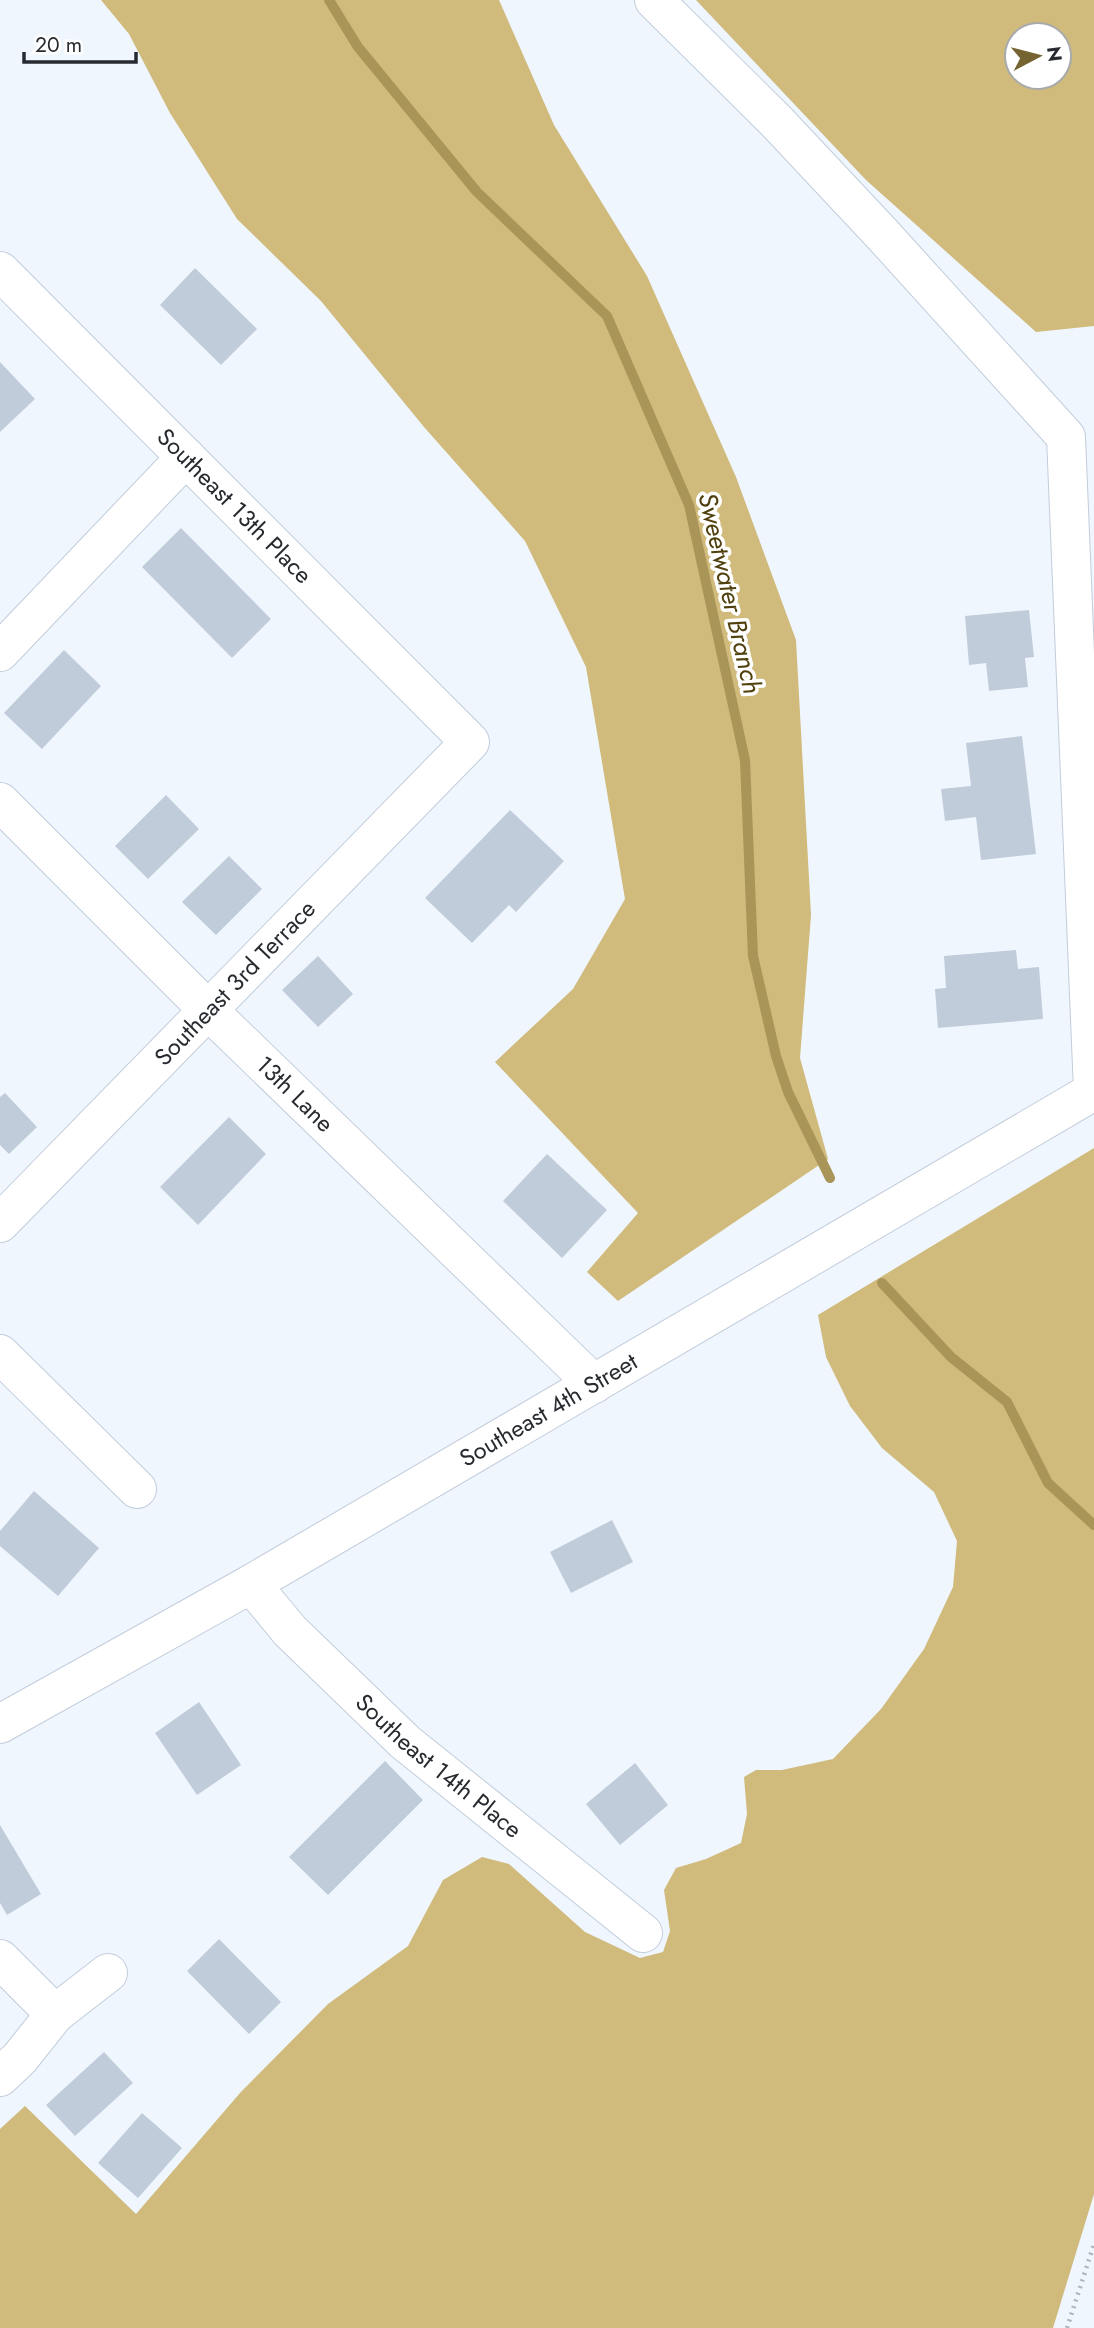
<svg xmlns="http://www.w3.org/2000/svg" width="1094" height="2328" font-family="Jost,sans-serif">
  <rect width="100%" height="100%" fill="#eff6fe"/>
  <!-- forest -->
  <path fill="#d0ba7c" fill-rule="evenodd" d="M101,0H499L554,125L647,276L736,477L796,640L811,915L800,1058L828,1159L618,1301L587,1272L638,1213L495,1062L573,989L625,899L586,667L525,541L424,427L321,301L237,219L170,113L129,34Z
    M696,0H1094V326L1036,332L866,180ZM1017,35H1059V77H1017Z
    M1094,1148V2194L1053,2328H0V2129L25,2106L136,2214L240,2093L328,2004L408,1946L443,1880L482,1857L509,1864L585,1932L640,1958L663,1952L670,1931L664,1890L676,1868L706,1859L741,1843L747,1814L744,1777L756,1770H782L833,1759L881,1709L924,1649L953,1587L957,1541L934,1492L882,1448L850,1406L826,1357L818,1315Z"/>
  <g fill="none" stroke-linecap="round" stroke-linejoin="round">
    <!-- stream -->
    <path stroke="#a99557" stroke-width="10" d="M329,0L358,47L477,192L607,316L689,505L745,760L753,956L776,1056L788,1092L830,1178
      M882,1283L951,1357L1007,1402L1048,1483L1094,1525"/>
  </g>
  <!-- building -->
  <path fill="#c1ccda" d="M195,268L257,329L221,365L160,305Z
    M0,362L35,399L0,432Z
    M181,528L271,619L232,658L142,567Z
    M1029,610L1034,657L1025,658L1028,687L989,691L986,663L969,665L965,616Z
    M64,650L101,686L42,749L4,713Z
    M1022,736L1036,854L981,860L976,817L945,821L941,789L971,786L966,743Z
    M166,795L199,829L148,879L115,846Z
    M510,810L564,861L516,912L509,905L472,943L425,898Z
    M229,856L262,889L216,935L182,902Z
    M1016,950L1018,969L1039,967L1043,1019L938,1028L935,989L946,988L944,956Z
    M318,956L353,994L318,1027L282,990Z
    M5,1093L37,1127L9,1154L0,1145V1097Z
    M229,1117L266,1154L198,1225L160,1187Z
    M547,1154L607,1210L562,1258L503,1201Z
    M34,1491L99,1548L58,1596L0,1546V1531Z
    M612,1520L633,1562L571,1593L550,1552Z
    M199,1702L241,1765L197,1795L155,1733Z
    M385,1761L423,1800L328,1895L289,1857Z
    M635,1763L668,1805L620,1845L586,1804Z
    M0,1825L41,1894L7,1915L0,1903Z
    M219,1939L281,2002L249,2034L187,1971Z
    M104,2052L133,2083L75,2136L46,2105Z
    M142,2113L182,2148L138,2198L98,2163Z"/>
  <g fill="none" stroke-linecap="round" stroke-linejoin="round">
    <!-- minor casing -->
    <g stroke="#c2cddb" stroke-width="40">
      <g id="minor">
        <path d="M654,0L777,122L883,235L1066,437L1093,1091"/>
        <path id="s1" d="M0,271L470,742L0,1223"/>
        <path d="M0,652L186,457"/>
        <path id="s2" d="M0,802L208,1010L594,1384"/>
        <path d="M0,1354L137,1489"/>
        <path id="s3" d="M251,1584L290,1631L405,1742L643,1933"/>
        <path id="s4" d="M0,1724L251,1584L1094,1091"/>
        <path d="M0,1959L55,2014"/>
        <path d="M0,2077L20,2058L55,2014L108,1973"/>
      </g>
    </g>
    <!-- path -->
    <path stroke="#afb5bc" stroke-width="4.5" stroke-dasharray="2 5" stroke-linecap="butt" d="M1067,2328L1094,2244"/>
    <!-- minor -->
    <use href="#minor" stroke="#fff" stroke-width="38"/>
  </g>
  <g text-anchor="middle" stroke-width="7" stroke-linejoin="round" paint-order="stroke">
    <!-- street labels -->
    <g font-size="24" fill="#272b30" stroke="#fff">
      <text dy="8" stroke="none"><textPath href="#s1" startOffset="332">Southeast 13th Place</textPath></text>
      <text transform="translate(235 983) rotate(-46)" y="8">Southeast 3rd Terrace</text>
      <text dy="8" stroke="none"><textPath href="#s2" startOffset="415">13th Lane</textPath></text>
      <text dy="8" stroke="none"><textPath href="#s4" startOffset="632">Southeast 4th Street</textPath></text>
      <text dy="8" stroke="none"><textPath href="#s3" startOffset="262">Southeast 14th Place</textPath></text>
    </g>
    <!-- water labels -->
    <g font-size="26" font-style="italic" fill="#50400e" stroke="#fff">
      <text transform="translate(730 593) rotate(77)" y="9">Sweetwater Branch</text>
    </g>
  </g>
  <!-- north arrow -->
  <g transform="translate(1038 56) rotate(83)"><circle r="33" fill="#ffffff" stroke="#a9aaac" stroke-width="2"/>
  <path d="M0-5L12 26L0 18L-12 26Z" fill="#756432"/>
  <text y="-10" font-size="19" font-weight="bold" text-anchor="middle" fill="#272b30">N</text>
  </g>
  <!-- scale -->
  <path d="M24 52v10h112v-10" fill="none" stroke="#272b30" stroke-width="3.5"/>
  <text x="35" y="52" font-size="21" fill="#272b30" stroke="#ffffff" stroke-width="5" paint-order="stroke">20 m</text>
</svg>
